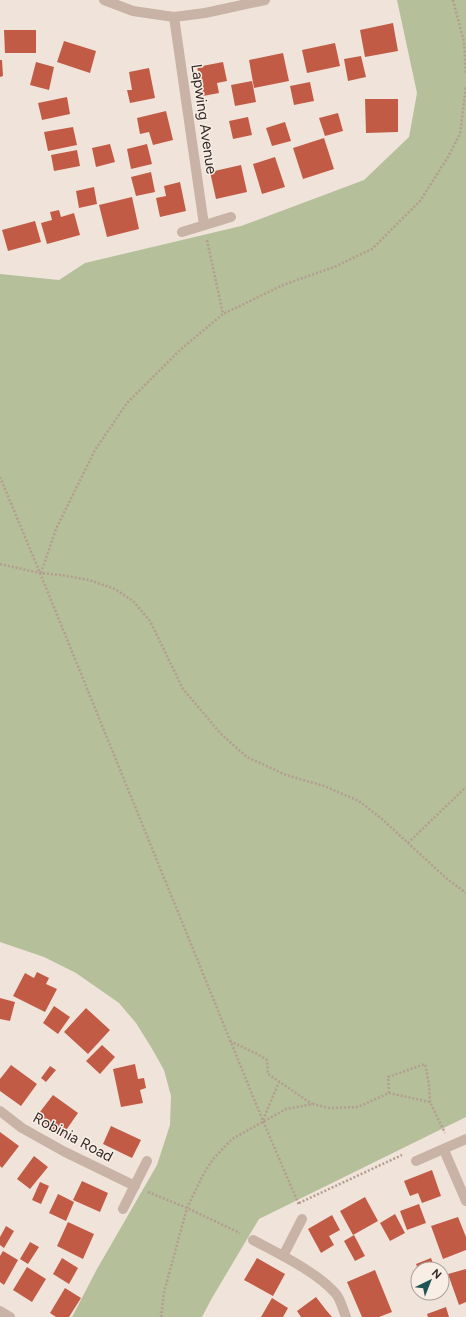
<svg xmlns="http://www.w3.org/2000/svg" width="466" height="1317" font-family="Figtree,sans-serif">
  <rect width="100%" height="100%" fill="#f0e4da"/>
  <!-- green -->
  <path fill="#b5bf9a" d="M397,0H466V1117L259,1219L212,1298L202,1317H72L97,1269L157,1165L170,1125L171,1096L164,1070L151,1047L136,1023L119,1003L76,973L44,957L0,942V274L59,280L85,263L241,226L364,180L409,137L417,93Z"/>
  <!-- building -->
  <path fill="#c25b46" d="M393,23L398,51L365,57L360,30Z
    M4,30H36V53H5Z
    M64,41L96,51L90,73L57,62Z
    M335,43L340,66L307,73L302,50Z
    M283,53L289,81L254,88L249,60Z
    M361,56L366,77L348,81L344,59Z
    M0,60H2L3,76L0,77Z
    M36,62L54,67L49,90L30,85Z
    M223,62L227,81L217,83L219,93L203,96L197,67Z
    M149,68L155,98L130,103L127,90H132L129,72Z
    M252,81L256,102L235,106L231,85Z
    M310,82L314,101L294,105L290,86Z
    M67,97L70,114L42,120L38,103Z
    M365,99H398V132L366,133Z
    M166,111L173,140L153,145L149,132L140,134L137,118Z
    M338,113L343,131L325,136L319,118Z
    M248,117L252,135L233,139L229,121Z
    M285,122L291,141L272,146L266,128Z
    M73,127L77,145L48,151L44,132Z
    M324,138L334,169L303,179L293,148Z
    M110,144L115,162L96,167L92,148Z
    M147,144L152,164L131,169L127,149Z
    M77,150L80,166L54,171L51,155Z
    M275,157L285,187L262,194L253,164Z
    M241,165L247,192L216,199L210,172Z
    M151,172L155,192L136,196L131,177Z
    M180,182L186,211L160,217L156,198L166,196L164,186Z
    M94,187L97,204L79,208L76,191Z
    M132,197L139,229L107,237L99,205Z
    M59,210L61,217L74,213L80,235L47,244L41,223L52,220L50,212Z
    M35,221L41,242L8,251L2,230Z
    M37,972L49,978L46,984L57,989L45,1012L13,996L25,973L34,978Z
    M0,998L15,1002L10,1021L0,1019Z
    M54,1006L70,1017L58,1034L43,1023Z
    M86,1008L110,1030L88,1054L64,1032Z
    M102,1045L115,1057L100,1074L86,1061Z
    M135,1064L138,1079L144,1078L146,1088L140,1090L143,1103L121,1107L113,1069Z
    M11,1065L37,1084L21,1106L0,1091V1079Z
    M50,1066L56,1070L46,1082L41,1078Z
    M53,1095L78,1113L62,1136L36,1117Z
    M111,1126L141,1140L132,1158L103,1144Z
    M0,1132L19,1146L2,1168L0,1166Z
    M34,1156L48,1167L30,1189L17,1179Z
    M432,1170L441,1196L422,1203L418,1193L410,1196L404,1181Z
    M82,1181L108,1193L100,1212L73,1200Z
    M40,1182L49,1186L41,1204L32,1200Z
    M58,1194L74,1202L66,1221L49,1213Z
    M365,1197L378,1221L353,1235L340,1211Z
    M419,1204L426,1223L407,1230L400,1211Z
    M395,1214L405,1233L390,1241L380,1223Z
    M332,1215L340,1230L329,1236L334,1245L321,1253L308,1229Z
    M458,1217L466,1237V1250L443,1259L431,1226Z
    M68,1222L94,1234L83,1259L57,1246Z
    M6,1226L14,1231L4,1248L0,1245V1237Z
    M354,1235L365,1256L355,1261L344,1241Z
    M30,1242L39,1247L28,1264L20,1259Z
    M3,1251L18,1260L4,1285L0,1282V1256Z
    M62,1258L78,1268L69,1284L53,1274Z
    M257,1258L285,1274L273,1296L244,1280Z
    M431,1258L435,1269H418L416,1264Z
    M27,1267L46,1279L32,1302L13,1290Z
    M466,1269V1302L459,1305L448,1274Z
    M375,1270L392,1312L379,1317H362L347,1282Z
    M65,1288L81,1298L69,1317H56L50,1313Z
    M316,1297L326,1310L332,1317H301L297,1311Z
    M272,1298L288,1308L283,1317H261Z
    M446,1307L449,1317H428L427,1314Z"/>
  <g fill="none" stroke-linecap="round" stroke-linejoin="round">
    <!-- path -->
    <path stroke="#b49d90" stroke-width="2.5" stroke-dasharray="2 2" stroke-linecap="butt" d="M453,0L464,42L466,74
      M207,240L223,314
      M0,477L40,573L263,1121L299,1205
      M0,564L40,573L61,575L89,580L115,589L133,601L150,621L183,689L221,734L247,757L286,775L324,786L359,801L382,819L446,878L466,893
      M41,573L56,529L95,450L127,403L180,350L223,314L283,285L334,267L372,249L420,201L448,157L460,134L466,86
      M408,843L466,787
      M230,1041L257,1054L267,1060L268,1074L312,1104
      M389,1093L388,1077L425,1064L429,1084L430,1102
      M263,1120L279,1082
      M148,1192L187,1208L240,1233
      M299,1203L402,1155
      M161,1317L164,1292L187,1208L203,1175L213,1159L232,1139L286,1109L313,1104L329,1108L358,1107L389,1093L430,1102L445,1133"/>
    <!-- minor -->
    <path stroke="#c8b3a6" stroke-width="10" d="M104,0L133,11L174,17L205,13L265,0
      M174,17L204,225
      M182,232L231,217
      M0,1111L22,1128L65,1152L135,1186
      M444,1150L466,1201
      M416,1161L466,1139
      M123,1209L147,1161
      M253,1240C279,1254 317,1272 336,1294C341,1300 343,1310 346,1317
      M283,1256L302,1219
      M0,1311L10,1317"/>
  </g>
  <g text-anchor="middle" stroke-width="3" stroke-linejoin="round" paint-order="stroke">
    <!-- street labels -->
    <g font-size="15" fill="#342a27" stroke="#f8eee6">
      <text transform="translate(204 119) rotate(82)" y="5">Lapwing Avenue</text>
      <text transform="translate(73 1137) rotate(28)" y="5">Robinia Road</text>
    </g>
  </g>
  <!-- north arrow -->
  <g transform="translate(430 1281) rotate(43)"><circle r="19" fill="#f8eee6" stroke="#aaa09a"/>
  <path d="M0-3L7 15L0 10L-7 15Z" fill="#1e5454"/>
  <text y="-6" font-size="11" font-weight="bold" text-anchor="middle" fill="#342a27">N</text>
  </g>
</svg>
